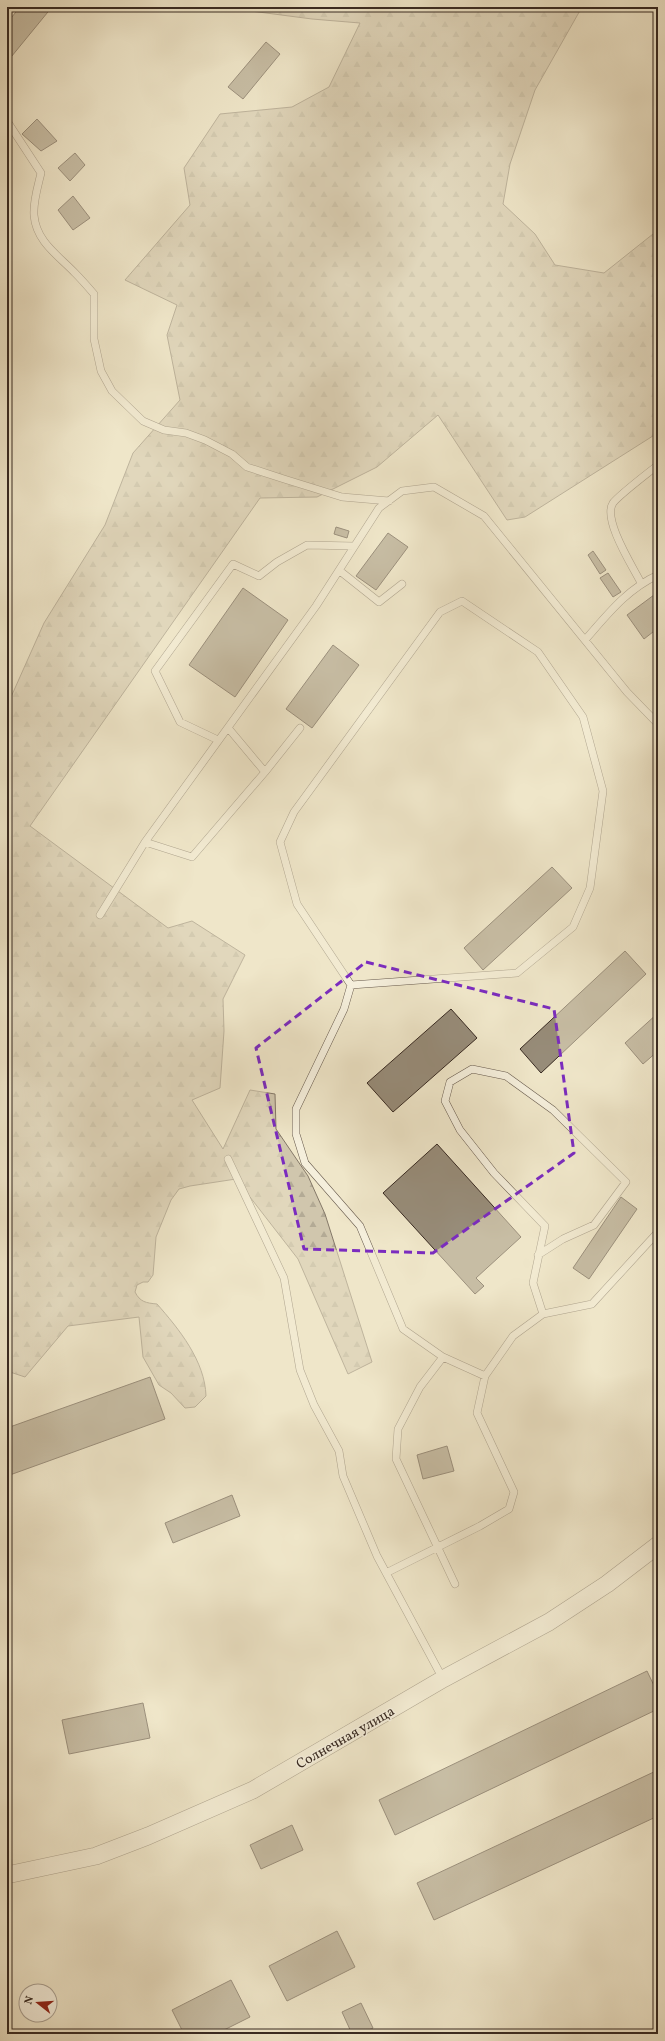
<svg xmlns="http://www.w3.org/2000/svg" width="665" height="2041" font-family="Vollkorn,serif">
  <defs>
    <pattern id="forest-firs" width="22" height="20" patternUnits="userSpaceOnUse"><rect width="22" height="20" fill="#d0c6ad"/><path d="M5 1l3.5 6h-7zM16 11l3.5 6h-7z" fill="#b3aa95"/></pattern>
  </defs>
  <rect width="100%" height="100%" fill="#efe6c9"/>
  <filter id="stains"><feTurbulence type="fractalNoise" baseFrequency=".005" numOctaves="4"/><feColorMatrix values="0 0 0 0 .2 0 0 0 0 .09 0 0 0 0 .02 0 0 0 .5 -.17"/></filter>
  <radialGradient id="worn" r=".72"><stop offset=".6" stop-color="#630" stop-opacity="0"/><stop offset="1" stop-color="#630" stop-opacity=".3"/></radialGradient>
  <!-- forest -->
  <path fill="url(#forest-firs)" stroke="#847868" d="M240,7H582L535,90L510,164L503,204L535,234L555,265L604,273L658,230V421L656,434L525,517L507,520L438,415L377,467L317,497L260,498L30,826L168,928L192,921L245,955L223,999L224,1031L220,1088L192,1100L223,1149L250,1090L275,1094L276,1129L308,1176L325,1214L372,1362L348,1374L298,1259L236,1179L190,1186L179,1189L171,1200L156,1237L153,1275L148,1282H143L137,1285L135,1292C140,1302 146,1303 157,1304C179,1329 205,1361 206,1396L195,1407L185,1408L171,1393L159,1385L143,1357L139,1317L68,1326L25,1377L7,1371V706L44,623L105,525L133,453L180,400L167,335L177,305L125,280L190,205L184,168L220,114L292,107L329,87L360,23L312,19L243,10Z"/>
  <!-- building -->
  <path fill="#978c79" stroke="#382a22" d="M20,7H52L7,62V23Z
    M266,42L280,54L243,99L228,87Z
    M37,119L57,141L41,151L22,134Z
    M75,153L85,165L70,181L58,168Z
    M73,196L90,218L73,230L58,210Z
    M336,527L349,531L347,538L334,534Z
    M388,533L408,547L376,590L356,576Z
    M593,551L606,570L600,574L588,555Z
    M608,573L621,592L613,597L600,578Z
    M243,588L288,620L235,697L189,665Z
    M658,592V628L644,639L627,615Z
    M333,645L359,665L312,728L286,709Z
    M552,867L572,888L483,970L464,948Z
    M625,951L646,974L541,1073L520,1049Z
    M451,1009L477,1038L393,1112L367,1083Z
    M658,1013V1051L643,1064L625,1043Z
    M437,1144L521,1237L476,1278L484,1286L475,1294L383,1193Z
    M621,1197L637,1209L589,1279L573,1268Z
    M150,1377L165,1419L7,1476V1428Z
    M447,1446L454,1471L423,1479L417,1455Z
    M232,1495L240,1516L173,1543L165,1523Z
    M647,1671L658,1694V1709L395,1835L379,1800Z
    M143,1703L150,1738L69,1754L62,1720Z
    M658,1770V1816L434,1920L417,1883Z
    M292,1825L303,1850L261,1869L250,1845Z
    M337,1931L355,1967L287,2001L269,1966Z
    M231,1980L250,2017L216,2034H184L172,2010Z
    M361,2003L373,2028L361,2034H352L342,2012Z"/>
  <g fill="none" stroke-linecap="round" stroke-linejoin="round">
    <!-- service casing -->
    <g stroke="#66594c" stroke-width="8">
      <path id="service" d="M7,121L41,173C38,186 33,201 34,215C36,242 59,256 75,273C82,280 88,287 94,294V339L101,371L112,391L143,421L164,430L186,433L205,440L232,454L247,467L284,479L342,497L389,501
        M340,571L379,602L402,584
        M641,583C633,567 602,519 613,503C619,495 648,473 658,465
        M585,640C607,615 627,589 658,575
        M229,729L265,772
        M218,740L180,722L155,671L233,564L259,576L277,562L307,545L354,546
        M145,842L192,857L265,772L300,728
        M100,915L145,842L316,606L379,508L402,491L434,487L484,516L627,692L658,724
        M351,985L517,973L573,927L590,888L603,791L583,717L538,652L462,601L440,612L294,812L280,842L297,904L351,985L344,1009L296,1109V1134L305,1163L360,1226L403,1329L443,1357L485,1376
        M228,1159L284,1278L300,1370L314,1405L339,1451L343,1476L377,1556L443,1679
        M538,1255L563,1239L594,1225L626,1182L553,1110L506,1076L472,1069L450,1082L445,1101L460,1130L494,1173L545,1226L533,1283L543,1314
        M443,1357L420,1387L398,1429L396,1459L455,1584
        M386,1573L480,1526L509,1509L514,1492L477,1413L485,1376L513,1336L543,1314L592,1304L658,1232"/>
    </g>
    <!-- tertiary casing -->
    <g stroke="#66594c" stroke-width="18">
      <path id="tertiary" d="M7,1875L96,1856L148,1836L253,1790L443,1679L549,1622L607,1584L658,1545"/>
    </g>
    <!-- service -->
    <use href="#service" stroke="#f5efdc" stroke-width="7"/>
    <!-- tertiary -->
    <use href="#tertiary" stroke="#f5efdc" stroke-width="17"/>
  </g>
  <!-- marked area -->
  <path d="M0 0H665V2041H0ZM366,962L554,1009L574,1153L433,1253L304,1249L256,1048Z" fill="#efe6c9" fill-opacity=".55" fill-rule="evenodd"/>
  <path fill="none" stroke="#7b2cbf" stroke-width="3" stroke-dasharray="8 5" stroke-linejoin="round" d="M366,962L554,1009L574,1153L433,1253L304,1249L256,1048Z"/>
  <g text-anchor="middle" stroke-width="3" stroke-linejoin="round" paint-order="stroke">
    <!-- street labels -->
    <g font-size="14" fill="#382a22" stroke="#f5efdc">
      <text transform="translate(345 1737) rotate(-30)" y="5">Солнечная улица</text>
    </g>
  </g>
  <!-- margin -->
  <rect width="665" height="2041" fill="none" stroke="#efe6c9" stroke-width="24"/>
  <rect x="8" y="8" width="649" height="2025" fill="none" stroke="#382a22" stroke-width="2"/>
  <rect x="12" y="12" width="641" height="2017" fill="none" stroke="#382a22"/>
  <!-- north arrow -->
  <g transform="translate(38 2003) rotate(287)"><circle r="19" fill="#f5efdc" stroke="#a9a092"/>
  <path d="M0-3L7 15L0 10L-7 15Z" fill="#8f2418"/>
  <text y="-6" font-size="11" font-weight="bold" text-anchor="middle" fill="#382a22">N</text>
  </g>
  <rect width="100%" height="100%" filter="url(#stains)"/>
  <rect width="100%" height="100%" fill="url(#worn)"/>
</svg>
